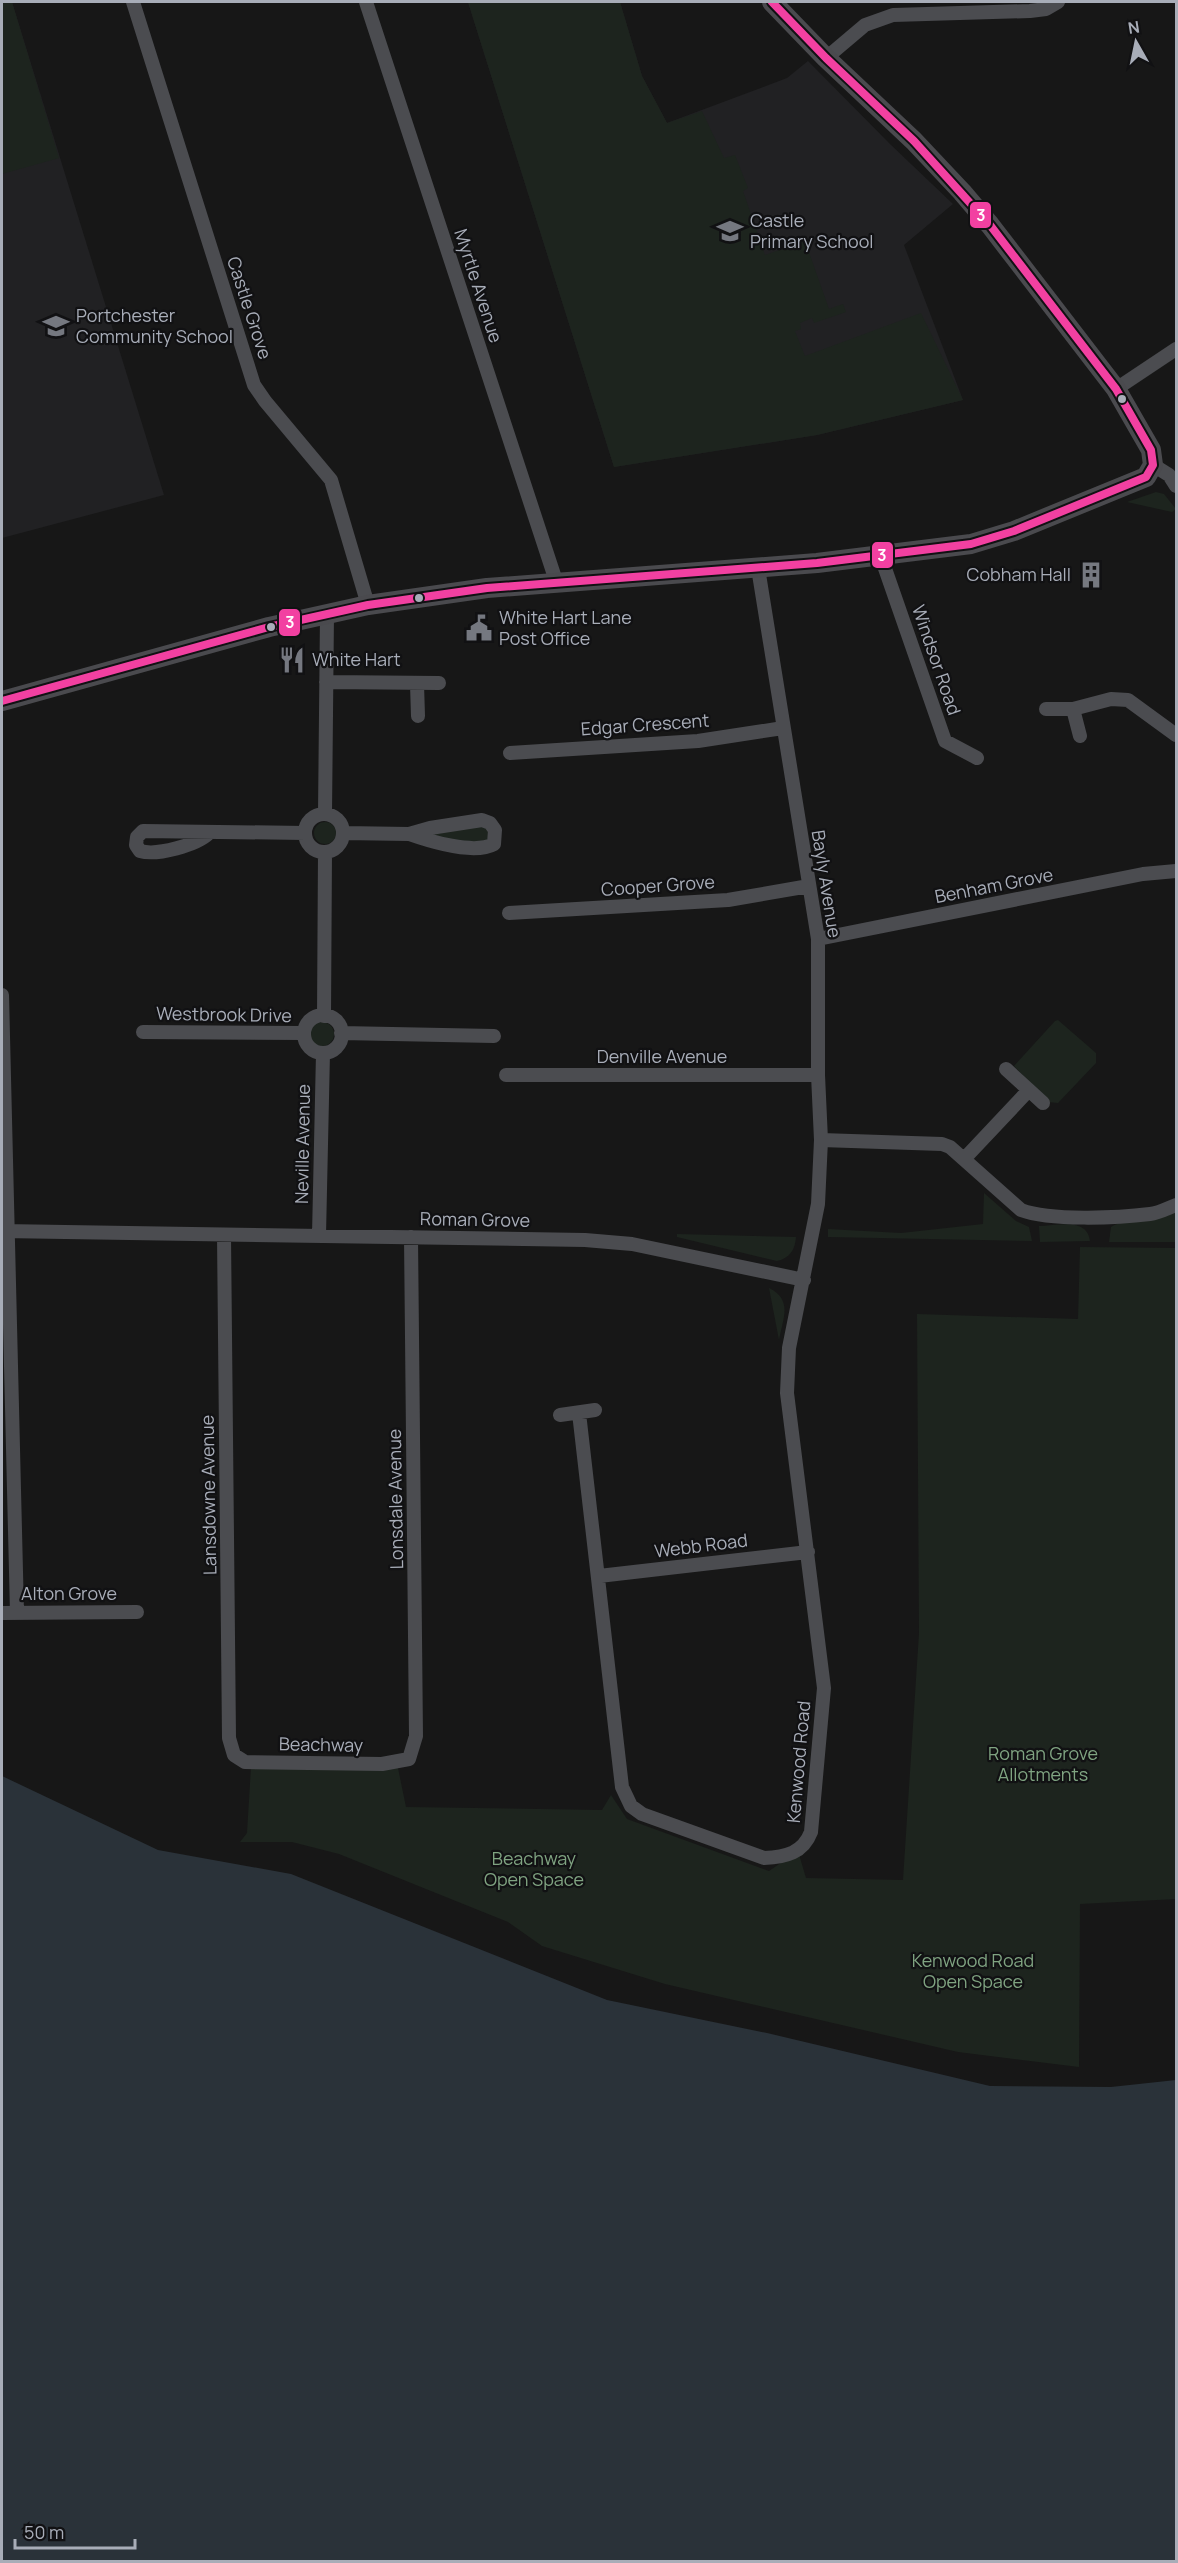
<svg xmlns="http://www.w3.org/2000/svg" width="1178" height="2563" font-family="Manrope,sans-serif">
  <rect width="100%" height="100%" fill="#171717"/>
  <!-- built -->
  <path fill="#212123" d="M2,2H12L164,495L2,538Z
    M468,2H620L642,76L667,123L787,78L808,61L890,144L953,204L904,245L963,400L817,435L614,467Z"/>
  <!-- green -->
  <path fill="#1d241e" d="M2,2H12L59,158L2,174Z
    M468,2H620L642,76L667,123L702,111L724,158L735,155L748,188L743,191L765,255L805,241L829,309L843,304L846,312L814,323L812,318L800,323L801,329L795,331L805,356L921,313L963,400L817,435L614,467Z
    M1156,492L1164,494L1176,509L1172,512L1127,502Z
    M314 833a11 11 0 1 1 22 0a11 11 0 1 1-22 0Z
    M488,825V844L432,838V830Z
    M1058,1020L1096,1053V1063L1058,1103L1048,1102L1014,1066L1055,1021Z
    M310 1034a12 12 0 1 1 24 0a12 12 0 1 1-24 0Z
    M984,1193L1016,1221L1029,1227L1032,1241L828,1237V1229L901,1233L983,1224Z
    M1176,1212V1242H1109L1111,1227C1126,1217 1155,1223 1176,1212Z
    M1039,1226C1057,1226 1087,1217 1090,1241L1040,1242Z
    M677,1234L796,1237C795,1250 790,1258 777,1261L677,1237Z
    M1080,1247L1176,1248V1899L1080,1904L1079,2067L958,2052L665,1984L542,1946L508,1922L339,1854L292,1842H240L247,1833L251,1767L398,1768L406,1807L602,1810L611,1795L627,1819L769,1871L798,1851L806,1878L903,1880L919,1633L917,1314L1078,1319Z
    M769,1288C793,1300 783,1318 779,1340Z"/>
  <!-- water -->
  <path fill="#2a3239" d="M2,1776L158,1850L291,1874L607,2000L767,2033L990,2086L1111,2087L1176,2080V2561H2Z"/>
  <g fill="none" stroke-linecap="round" stroke-linejoin="round">
    <!-- street -->
    <path stroke="#4b4c50" stroke-width="14" d="M133,2L254,385L265,401L331,480L368,605
      M366,2L556,581
      M826,58L865,25L893,15L1030,11L1046,9L1058,2
      M1116,389L1176,349
      M1153,465L1169,475L1176,486
      M881,557L945,741L977,758
      M326,682L439,683
      M417,684L418,716
      M1046,709H1073L1111,699L1128,700L1176,735
      M1073,709L1080,736
      M510,753L698,741L783,728
      M325,814L327,614
      M305 833a19 19 0 1 1 38 0a19 19 0 1 1-38 0Z
      M209,833C197,845 157,856 140,851L136,845L137,837L143,831L305,833
      M343,833L409,834L430,828L482,820L490,823L495,830L494,844C474,855 429,841 409,834
      M509,913L728,900L809,886
      M818,939L1143,874L1176,871
      M2,995L17,1613
      M304 1034a19 19 0 1 1 38 0a19 19 0 1 1-38 0Z
      M324,1016L325,852
      M143,1032L304,1033
      M341,1033L494,1036
      M1006,1069L1043,1103
      M506,1075H818
      M821,1140L942,1144L950,1147L1021,1210C1050,1221 1118,1218 1150,1214C1159,1213 1168,1208 1176,1205
      M965,1158L1029,1090
      M2,1231L585,1240L632,1244L804,1280
      M224,1235L229,1738L234,1755L245,1762L382,1764L409,1759L416,1736L411,1237
      M319,1235L323,1053
      M579,1413L622,1787L631,1806L642,1814L764,1858C786,1857 803,1853 811,1832L824,1688L787,1393L789,1348L818,1204L821,1140L818,1075V939L758,568
      M560,1415L595,1410
      M599,1576L808,1552
      M2,1613L137,1612"/>
    <!-- secondary -->
    <path stroke="#4a4a4e" stroke-width="20" d="M2,701L269,627L368,605L487,588L817,563L971,544L1014,531L1146,477L1153,465L1151,450L1116,389L990,225L962,192L914,141L826,58L772,2"/>
    <!-- bus-1 casing -->
    <g stroke="#111113" stroke-width="12">
      <path id="bus-1" d="M2,701L269,627L368,605L487,588L817,563L971,544L1014,531L1146,477L1153,465L1151,450L1116,389L990,225L914,141L826,58L772,2"/>
    </g>
    <!-- bus-1 -->
    <use href="#bus-1" stroke="#f240a1" stroke-width="8"/>
  </g>
  <!-- icons -->
  <defs>
    <g id="school-bare" transform="scale(2.07)"><path d="M0-5L7-2L0 1L-7-2ZM-4 1L0 2.5L4 1V4Q0 6-4 4Z" fill="#757880" stroke="#111113" stroke-width="2.5" paint-order="stroke"/></g>
    <g id="building-bare" transform="scale(2.07)"><path d="M-4-6H4V6H1V3H-1V6H-4ZM-2.5-4.3h1.7v1.8h-1.7ZM.8-4.3h1.7v1.8H.8ZM-2.5-1h1.7V.8h-1.7ZM.8-1h1.7V.8H.8Z" fill="#757880" stroke="#111113" stroke-width="2.5" paint-order="stroke"/></g>
    <g id="civic-bare" transform="scale(2.07)"><path d="M-.6-6.5H3V-4.5H.6V-3L4-1V1h2V6H-6V1h2V-1L-.6-3ZM-1.2 2.5V6h2.4V2.5Z" fill="#757880" stroke="#111113" stroke-width="2.5" paint-order="stroke"/></g>
    <g id="restaurant-bare" transform="scale(2.07)"><path d="M-5-6h1v4h1v-4h1v4h1v-4h1v5L-1.5 .5V6h-2V.5L-5-1ZM5-6V6H3V1.5H1.5Q1.5-4 5-6Z" fill="#757880" stroke="#111113" stroke-width="2.5" paint-order="stroke"/></g>
  </defs>
  <g fill-rule="evenodd">
    <use href="#school-bare" x="730" y="231"/>
    <use href="#school-bare" x="56" y="326"/>
    <use href="#building-bare" x="1091" y="575"/>
    <use href="#civic-bare" x="479" y="628"/>
    <use href="#restaurant-bare" x="292" y="660"/>
  </g>
  <!-- markers -->
  <g fill="#a8adb8" stroke="#111113" stroke-width="2">
    <circle cx="1122" cy="399" r="5"/>
    <circle cx="419" cy="598" r="5"/>
    <circle cx="271" cy="627" r="5"/>
  </g>
  <g text-anchor="middle" stroke-width="4.5" stroke-linejoin="round" paint-order="stroke">
    <!-- poi labels -->
    <g font-size="18" fill="#a8adb8" stroke="#111113" text-anchor="start">
      <text x="750" y="227">Castle<tspan x="750" dy="21">Primary School</tspan></text>
      <text x="76" y="322">Portchester<tspan x="76" dy="21">Community School</tspan></text>
      <text x="1071" y="581" text-anchor="end">Cobham Hall</text>
      <text x="499" y="624">White Hart Lane<tspan x="499" dy="21">Post Office</tspan></text>
      <text x="312" y="666">White Hart</text>
    </g>
    <!-- street labels -->
    <g font-size="18" fill="#a8adb8" stroke="#111113">
      <text transform="translate(478 286) rotate(72)" y="6">Myrtle Avenue</text>
      <text transform="translate(249 308) rotate(72)" y="6">Castle Grove</text>
      <text transform="translate(936 660) rotate(71)" y="6">Windsor Road</text>
      <text transform="translate(645 725) rotate(-4)" y="6">Edgar Crescent</text>
      <text transform="translate(826 884) rotate(81)" y="6">Bayly Avenue</text>
      <text transform="translate(658 886) rotate(-4)" y="6">Cooper Grove</text>
      <text transform="translate(994 886) rotate(-11)" y="6">Benham Grove</text>
      <text transform="translate(224 1015) rotate(1)" y="6">Westbrook Drive</text>
      <text x="662" y="1063">Denville Avenue</text>
      <text transform="translate(303 1144) rotate(-89)" y="6">Neville Avenue</text>
      <text transform="translate(475 1220) rotate(1)" y="6">Roman Grove</text>
      <text transform="translate(209 1495) rotate(-91)" y="6">Lansdowne Avenue</text>
      <text transform="translate(396 1499) rotate(-91)" y="6">Lonsdale Avenue</text>
      <text transform="translate(701 1546) rotate(-7)" y="6">Webb Road</text>
      <text x="69" y="1600">Alton Grove</text>
      <text transform="translate(321 1745) rotate(1)" y="6">Beachway</text>
      <text transform="translate(799 1762) rotate(-85)" y="6">Kenwood Road</text>
    </g>
    <!-- park labels -->
    <g font-size="18" fill="#7fa381" stroke="#111113">
      <text x="1043" y="1760">Roman Grove<tspan x="1043" dy="21">Allotments</tspan></text>
      <text x="534" y="1865">Beachway<tspan x="534" dy="21">Open Space</tspan></text>
      <text x="973" y="1967">Kenwood Road<tspan x="973" dy="21">Open Space</tspan></text>
    </g>
  </g>
  <g stroke="#111113" stroke-width="2">
    <rect x="969" y="201" width="23" height="28" rx="6" fill="#f240a1"/>
    <rect x="871" y="541" width="23" height="28" rx="6" fill="#f240a1"/>
    <rect x="278" y="608" width="23" height="29" rx="6" fill="#f240a1"/>
  </g>
  <g font-size="16" text-anchor="middle" font-weight="bold" fill="#fff">
    <text x="981" y="221">3</text>
    <text x="882" y="561">3</text>
    <text x="290" y="628">3</text>
  </g>
  <!-- border -->
  <rect width="1178" height="2563" fill="none" stroke="#a8adb8" stroke-width="6"/>
  <!-- north arrow -->
  <g transform="translate(1136 42) rotate(351)" stroke="#111113" stroke-width="4.5" paint-order="stroke">
  <path d="M0-4.5L10 22L0 15L-10 22Z" fill="#a8adb8"/>
  <text y="-9" font-size="16" font-weight="bold" text-anchor="middle" fill="#a8adb8">N</text>
  </g>
  <!-- scale -->
  <path d="M15 2539v9h120v-9" fill="none" stroke="#a8adb8" stroke-width="3"/>
  <text x="24" y="2539" font-size="18" fill="#a8adb8" stroke="#111113" stroke-width="4.5" paint-order="stroke">50 m</text>
</svg>
